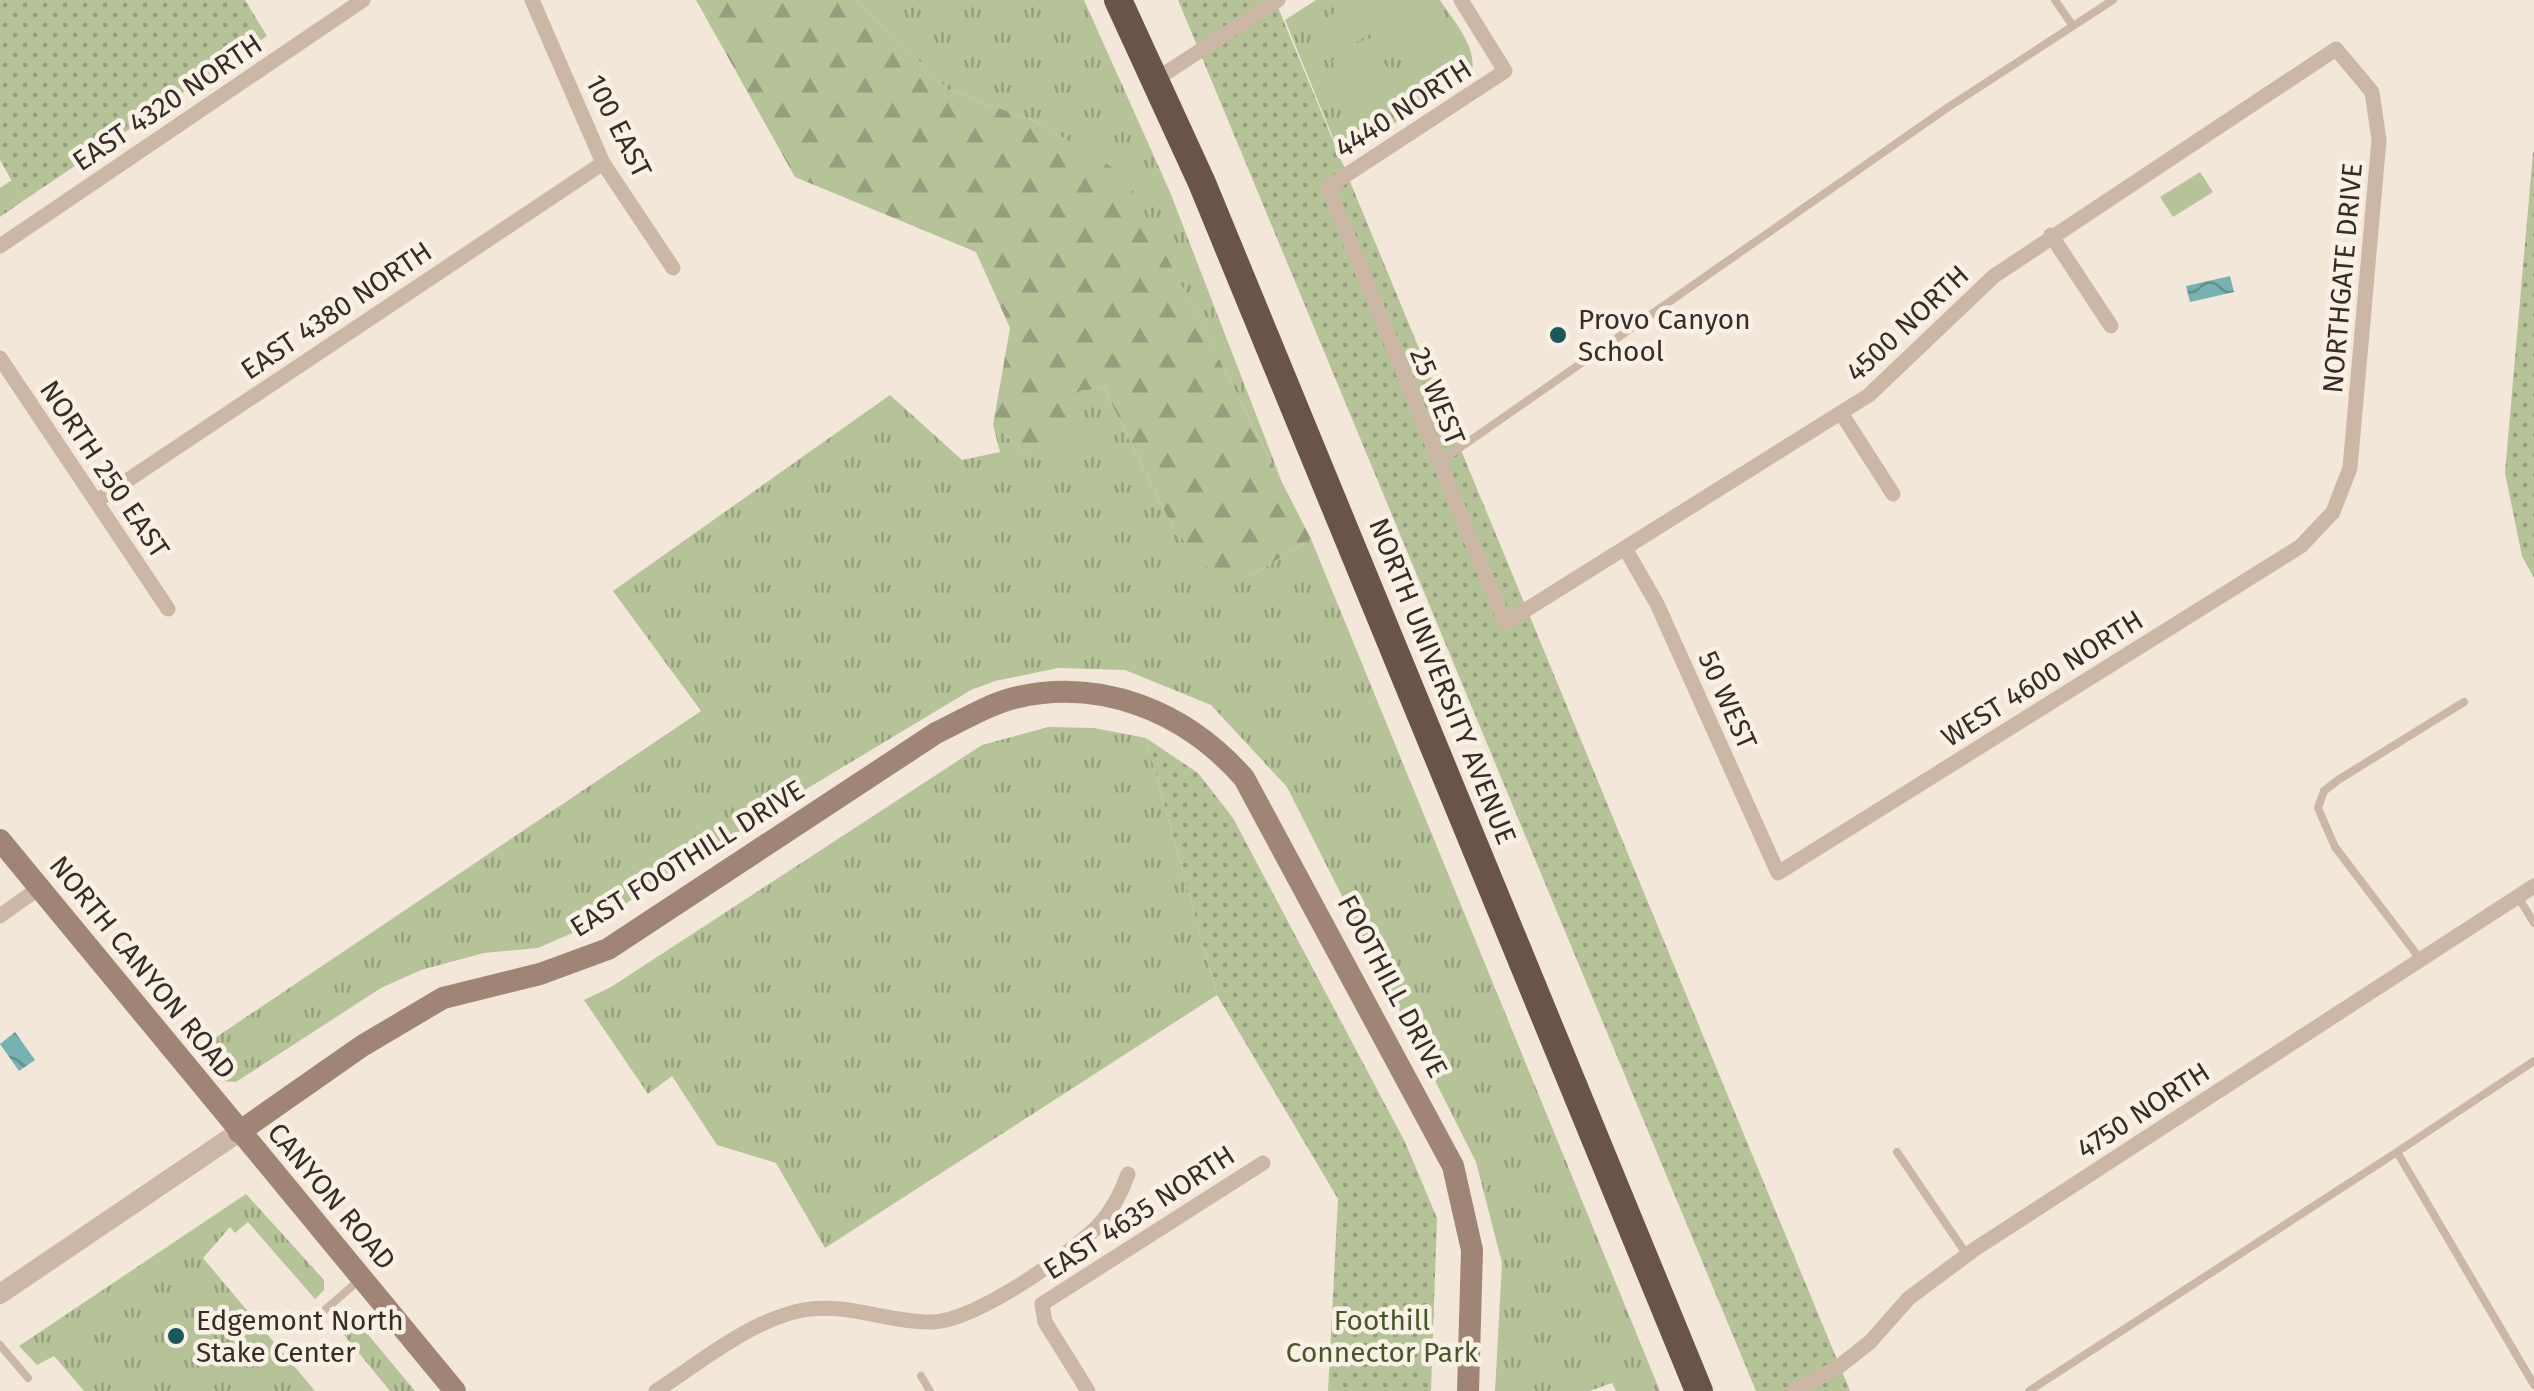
<svg xmlns="http://www.w3.org/2000/svg" width="2534" height="1391" font-family="'Fira Sans',sans-serif">
  <defs>
    <pattern id="grass-tufts" width="24" height="20" patternUnits="userSpaceOnUse" patternTransform="scale(2.5)"><rect width="24" height="20" fill="#b6c399"/><path d="M3 7l-1-3M5 7V3M7 7l1-3M15 17l-1-3M17 17v-4M19 17l1-3" fill="none" stroke="#959f7d"/></pattern>
    <pattern id="forest-firs" width="22" height="20" patternUnits="userSpaceOnUse" patternTransform="scale(2.5)"><rect width="22" height="20" fill="#b6c399"/><path d="M5 1l3.5 6h-7zM16 11l3.5 6h-7z" fill="#959f7d"/></pattern>
    <pattern id="park-dots" width="8" height="8" patternUnits="userSpaceOnUse" patternTransform="scale(2.5)"><rect width="8" height="8" fill="#b6c399"/><path d="M2 2h.1M6 6h.1" fill="none" stroke="#959f7d" stroke-width="1.8" stroke-linecap="round"/></pattern>
    <pattern id="water-waves" width="16" height="10" patternUnits="userSpaceOnUse" patternTransform="scale(2.5)"><rect width="16" height="10" fill="#77b1b2"/><path d="M0 5q4-4 8 0t8 0" fill="none" stroke="#629091"/></pattern>
  </defs>
  <rect width="100%" height="100%" fill="#f3e7da"/>
  <!-- grass -->
  <path fill="url(#grass-tufts)" d="M857,0H1084L1170,192L1282,482L1125,176L1035,121L948,90Z
    M1316,0H1440C1454,22 1477,46 1472,72L1372,138L1338,150L1285,20Z
    M12,180L23,201L0,217V188Z
    M1104,388L1173,528L1249,577L1311,539L1660,1391H1616L1612,1383L1590,1391H1495L1502,1263L1476,1162L1287,787L1211,705L1125,670L1058,668L995,681L971,690L803,791L595,923L538,948L484,953L421,970L381,988L236,1082L219,1081L197,1050L701,711L613,591L890,395L962,460L1000,452L993,425L1028,454L1079,391Z
    M1048,727L1094,728L1146,738L1217,995L825,1248L776,1163L717,1145L672,1076L648,1094L584,1000L611,987L982,745Z
    M246,1194L324,1280V1290L315,1299L248,1222L235,1233L230,1227L203,1258L315,1391H84L54,1356L37,1365L19,1346Z
    M340,1311L351,1314L415,1391H390L331,1319Z"/>
  <!-- forest -->
  <path fill="url(#forest-firs)" d="M696,0H857L948,90L1035,121L1125,175L1311,539L1249,577L1214,575L1173,528L1104,388L1079,391L1071,444L1028,454L993,425L1010,328L976,252L795,177Z"/>
  <!-- park -->
  <path fill="url(#park-dots)" d="M0,0H245L267,36L23,201L0,160Z
    M1178,0H1275L1850,1391H1756Z
    M2533,152H2534V578L2522,556L2505,473Z
    M1146,738L1198,773L1233,818L1405,1142L1437,1218L1431,1391H1328L1338,1199L1217,995Z"/>
  <!-- garden -->
  <path fill="#b6c399" d="M1374,0H1428L1465,57L1462,69L1426,92L1373,8Z
    M1352,2L1372,32L1329,60L1309,29Z
    M1368,37L1408,100L1372,124L1332,61Z
    M2200,172L2213,192L2173,217L2160,197Z"/>
  <!-- water -->
  <path fill="url(#water-waves)" d="M2230,276L2234,292L2190,302L2186,286Z
    M15,1032L35,1060L19,1071L0,1044Z"/>
  <g fill="none" stroke-linecap="round" stroke-linejoin="round">
    <!-- service -->
    <path stroke="#ccb6a5" stroke-width="8" d="M2055,0L2073,26
      M1441,461L1947,108L2113,0
      M2518,897L2534,923
      M2421,960L2335,847L2318,808L2324,791L2338,780L2464,702
      M2534,1061L2397,1152L2534,1385
      M1897,1152L1967,1255
      M303,1329L358,1281
      M0,1345L28,1378
      M921,1376L930,1391
      M2029,1391L2397,1152"/>
    <!-- minor -->
    <path stroke="#ccb6a5" stroke-width="15" d="M532,0L603,163L673,268
      M1461,0L1505,71L1328,187L1505,623L1869,395L1994,276L2336,49L2372,92L2379,140L2350,468L2333,512L2301,546L1778,873L1657,604L1626,550
      M1155,80L1278,0
      M2051,235L2111,326
      M0,246L363,0
      M0,358L168,609
      M1841,413L1893,494
      M98,500L603,163
      M0,916L39,888
      M656,1391C701,1362 749,1321 803,1310C847,1302 889,1323 932,1322C975,1321 1066,1257 1097,1227C1111,1212 1121,1194 1128,1174
      M1088,1391L1045,1322L1042,1304L1263,1163
      M1793,1391L1837,1368L1870,1342L1909,1298L1975,1249L2534,886"/>
    <!-- tertiary -->
    <path stroke="#ccb6a5" stroke-width="20" d="M0,1294L239,1132"/>
    <!-- secondary -->
    <path stroke="#a08476" stroke-width="22" d="M0,840L455,1391
      M239,1132L362,1046L443,998L540,974L608,949L936,733C961,721 987,705 1014,698C1102,677 1186,712 1244,778L1453,1166L1472,1250L1468,1391"/>
    <!-- trunk -->
    <path stroke="#6a544a" stroke-width="28" d="M1118,0L1202,183L1699,1391"/>
  </g>
  <!-- markers -->
  <g fill="#1a585b" stroke="#faf1e6" stroke-width="4">
    <circle cx="1558" cy="335" r="10"/>
    <circle cx="176" cy="1336" r="10"/>
  </g>
  <g text-anchor="middle" stroke-width="9" stroke-linejoin="round" paint-order="stroke">
    <!-- street labels -->
    <g font-size="28" fill="#372c27" stroke="#faf1e6">
      <text transform="translate(167 102) rotate(-34)" y="10">EAST 4320 NORTH</text>
      <text transform="translate(1403 108) rotate(-33)" y="10">4440 NORTH</text>
      <text transform="translate(619 126) rotate(63)" y="10">100 EAST</text>
      <text transform="translate(2342 278) rotate(-85)" y="10">NORTHGATE DRIVE</text>
      <text transform="translate(336 310) rotate(-34)" y="10">EAST 4380 NORTH</text>
      <text transform="translate(1907 323) rotate(-43)" y="10">4500 NORTH</text>
      <text transform="translate(1438 396) rotate(68)" y="10">25 WEST</text>
      <text transform="translate(105 469) rotate(56)" y="10">NORTH 250 EAST</text>
      <text transform="translate(2042 678) rotate(-32)" y="10">WEST 4600 NORTH</text>
      <text transform="translate(1443 681) rotate(68)" y="10">NORTH UNIVERSITY AVENUE</text>
      <text transform="translate(1728 700) rotate(66)" y="10">50 WEST</text>
      <text transform="translate(687 858) rotate(-32)" y="10">EAST FOOTHILL DRIVE</text>
      <text transform="translate(143 967) rotate(51)" y="10">NORTH CANYON ROAD</text>
      <text transform="translate(1393 986) rotate(62)" y="10">FOOTHILL DRIVE</text>
      <text transform="translate(2143 1110) rotate(-33)" y="10">4750 NORTH</text>
      <text transform="translate(332 1196) rotate(50)" y="10">CANYON ROAD</text>
      <text transform="translate(1139 1212) rotate(-33)" y="10">EAST 4635 NORTH</text>
    </g>
    <!-- poi labels -->
    <g font-size="28" fill="#372c27" stroke="#faf1e6" text-anchor="start">
      <text x="1578" y="329">Provo Canyon<tspan x="1578" dy="32">School</tspan></text>
      <text x="196" y="1330">Edgemont North<tspan x="196" dy="32">Stake Center</tspan></text>
    </g>
    <!-- park labels -->
    <g font-size="28" fill="#475729" stroke="#faf1e6">
      <text x="1382" y="1330">Foothill<tspan x="1382" dy="32">Connector Park</tspan></text>
    </g>
  </g>
</svg>
